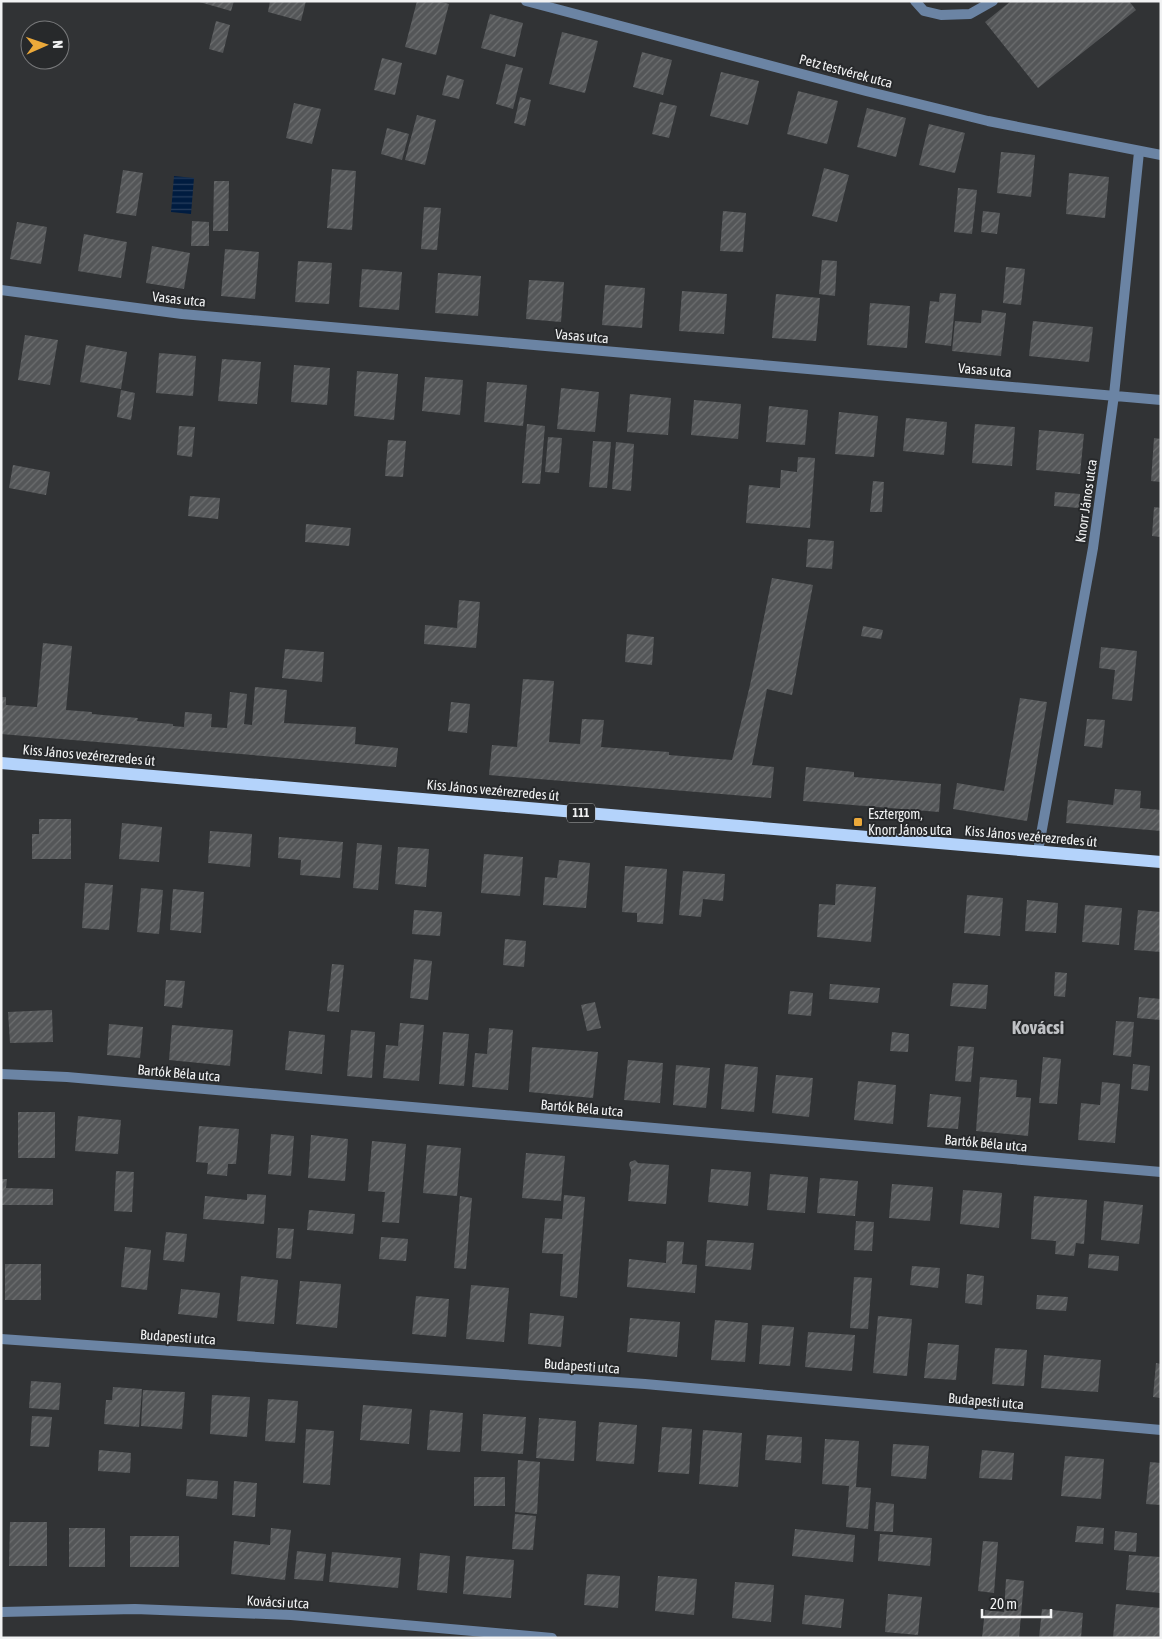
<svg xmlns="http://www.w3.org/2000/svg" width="1162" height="1639" font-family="'Asap Condensed',sans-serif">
  <defs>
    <pattern id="water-rules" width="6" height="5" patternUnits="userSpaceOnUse" patternTransform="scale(1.25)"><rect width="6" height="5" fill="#001c40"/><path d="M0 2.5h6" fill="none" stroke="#263d5c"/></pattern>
    <pattern id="building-hatch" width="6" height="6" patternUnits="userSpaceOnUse" patternTransform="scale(1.25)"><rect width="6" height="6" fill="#545658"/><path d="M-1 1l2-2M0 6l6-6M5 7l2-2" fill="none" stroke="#6d6f70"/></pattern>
  </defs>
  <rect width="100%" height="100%" fill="#313335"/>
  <!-- water -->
  <path fill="url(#water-rules)" d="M174,176L194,178L191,214L171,212Z"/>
  <!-- building -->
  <path fill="url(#building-hatch)" d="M196,1H234L231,11Z
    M270,1H306L301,21L268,12Z
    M417,1H438L449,4L436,55L405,47Z
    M1011,1H1129L1136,10L1038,88L985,22Z
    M490,14L523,23L515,57L481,48Z
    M216,21L230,25L223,53L209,49Z
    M562,32L598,41L585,93L549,84Z
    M642,52L672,60L663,95L633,87Z
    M382,58L402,63L395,95L374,90Z
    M506,64L523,68L513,109L496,104Z
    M721,72L759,81L748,125L710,116Z
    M447,75L464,80L459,99L442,95Z
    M798,91L838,101L827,144L787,134Z
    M520,97L531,100L525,126L514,123Z
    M660,102L677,106L669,138L652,134Z
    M294,103L321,109L312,144L286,138Z
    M867,108L906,118L896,157L857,147Z
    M417,115L436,120L425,165L405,160Z
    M929,124L965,133L955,173L919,165Z
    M387,128L409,134L402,160L381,154Z
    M1001,152L1035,155L1031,197L997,193Z
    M824,168L849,175L837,222L812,216Z
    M332,169L356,171L352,230L327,228Z
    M123,170L143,173L136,216L116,213Z
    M1069,173L1109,177L1105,218L1066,214Z
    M214,181H229L228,231H213Z
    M958,188L977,190L972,234L954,232Z
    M424,207L441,208L437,250L421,249Z
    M723,211L746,213L743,252L720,251Z
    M983,211L1000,213L997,234L981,232Z
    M192,221L209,222V246H191Z
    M17,222L47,227L41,264L10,259Z
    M84,234L127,242L121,278L78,271Z
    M152,246L190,253L184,289L146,283Z
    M225,249L259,252L255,299L221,296Z
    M822,260L837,261L835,296L819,294Z
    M298,261L332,263L329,304L295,302Z
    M1006,267L1025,269L1021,305L1003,303Z
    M362,269L402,272L399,310L359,307Z
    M438,273L481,276L478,316L435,313Z
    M529,280L564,282L561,322L526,319Z
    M605,285L645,288L642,328L602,325Z
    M682,291L727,294L724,334L679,331Z
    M940,293L956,294L951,346L925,343L930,301L939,302Z
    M776,294L820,298L816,341L772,338Z
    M870,303L910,306L907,348L867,345Z
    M982,310L1006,313L1001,356L952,351L955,321L981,323Z
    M1033,321L1093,327L1089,362L1029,356Z
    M25,335L58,340L50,385L18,380Z
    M86,345L127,352L121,389L80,382Z
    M159,353L196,356L193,396L156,393Z
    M222,359L261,362L257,404L218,401Z
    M294,365L330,368L327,405L291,402Z
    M357,371L398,374L394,420L354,416Z
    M425,377L463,380L460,415L422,411Z
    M487,382L527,385L523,426L484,422Z
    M561,388L599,392L595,432L557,429Z
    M121,390L135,393L131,420L117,417Z
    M630,394L671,398L668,435L627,432Z
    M694,400L741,404L738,439L691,435Z
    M769,406L808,410L805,445L766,442Z
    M839,412L878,416L874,457L835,454Z
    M906,418L947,422L944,455L903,451Z
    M527,424L545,426L540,484L522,483Z
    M975,424L1015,427L1012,466L972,463Z
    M179,426L195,427L192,457L177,455Z
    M1039,430L1084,434L1080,474L1036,470Z
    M548,437L562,438L559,473L545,472Z
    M1154,438L1161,439V482L1151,481Z
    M388,440L406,441L403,477L385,476Z
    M593,441L611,442L607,488L589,487Z
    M616,442L634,444L631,491L612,489Z
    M798,457L815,458L810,528L746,523L749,485L780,488L781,470L797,472Z
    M13,465L50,472L46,495L9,488Z
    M873,481L884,482L882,512H870Z
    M1055,492L1080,494L1079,508L1054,506Z
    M190,496L220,498L218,519L188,516Z
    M1154,507L1161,508V537L1152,536Z
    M306,524L351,528L349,546L305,542Z
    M808,539L834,541L832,569L806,567Z
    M772,578L813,585L792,695L767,689L752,765L774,767L771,798L489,775L492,745L517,747L523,679L554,681L549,742L580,744L582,719L604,720L601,747L669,752V755L732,760L750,685Z
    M459,600L480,602L476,648L424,644L425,625L457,628Z
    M863,626L883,630L881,639L861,636Z
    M627,634L654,637L652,665L625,662Z
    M43,643L72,646L66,710L92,712V714L138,718L137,721L173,724V726L184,727L185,712L212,714L211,727L227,728L230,692L247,694L244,724L252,725L255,687L287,690L284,723L356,727L355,744L398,748L396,767L1,734V697H6V705L37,707Z
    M1101,647L1137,651L1132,701L1112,699L1115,670L1099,668Z
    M285,649L324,652L322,682L282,678Z
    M1020,698L1047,702L1027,821L953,809L957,783L1004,791Z
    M451,702L470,704L467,733L448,731Z
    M1087,719L1105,720L1102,748L1084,746Z
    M806,767L854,772V777L941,784L939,812L803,801Z
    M1115,789L1141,791L1140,808L1161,810V831L1066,823L1068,800L1113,805Z
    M39,819H71V859H32V834H39Z
    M122,823L162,827L159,862L119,859Z
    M210,831L252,834L250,867L208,863Z
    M279,837L343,842L340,878L300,875L301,860L278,858Z
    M357,843L382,845L378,890L353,888Z
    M398,847L429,849L426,887L395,884Z
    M484,854L523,857L520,896L481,893Z
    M559,860L590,863L586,908L543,905L545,877L557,878Z
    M625,866L667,869L663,924L637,922V913L622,912Z
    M683,871L725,874L723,901L703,899L701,917L679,915Z
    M85,883L113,885L109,930L82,928Z
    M836,884L876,887L871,942L817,937L819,904L835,905Z
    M141,888L163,890L159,934L137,932Z
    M173,889L204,892L201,933L170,930Z
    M967,895L1003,898L1000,936L964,933Z
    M1027,900L1058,903L1056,933L1025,931Z
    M1085,905L1122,908L1119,945L1082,942Z
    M414,910L442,912L440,936L412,934Z
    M1138,910L1161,912V952L1134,950Z
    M505,939L526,941L524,967L503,965Z
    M414,959L432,961L428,1000L410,998Z
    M332,964L344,965L339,1012L327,1011Z
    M1055,972L1067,973L1065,997L1054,996Z
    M166,980L185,981L182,1008L164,1006Z
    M953,983L988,985L986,1009L950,1006Z
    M830,984L880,988L878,1003L829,999Z
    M790,991L813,993L811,1016L788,1014Z
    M1139,997L1161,999V1020L1137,1018Z
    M595,1002L601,1028L587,1031L581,1005Z
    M52,1010L53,1042L10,1043L8,1012Z
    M1116,1021L1134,1022L1131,1057L1113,1055Z
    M400,1023L424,1025L419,1081L383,1078L386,1045L398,1046Z
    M109,1024L143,1027L140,1058L107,1055Z
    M172,1025L233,1030L230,1066L169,1060Z
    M489,1028L513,1030L508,1090L472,1087L475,1053L487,1054Z
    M351,1030L375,1032L372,1078L347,1076Z
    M289,1031L325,1035L322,1074L285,1070Z
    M443,1032L469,1034L464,1086L439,1084Z
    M892,1032L909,1034L908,1052L890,1051Z
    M958,1046L974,1047L971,1082L955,1081Z
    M532,1047L598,1052L593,1098L529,1092Z
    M1043,1057L1061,1059L1057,1104L1039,1103Z
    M628,1060L663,1063L660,1103L624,1100Z
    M725,1064L758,1067L754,1112L721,1109Z
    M1133,1064L1150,1066L1148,1091L1131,1089Z
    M676,1065L710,1068L706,1108L673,1105Z
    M776,1075L813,1078L809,1117L772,1113Z
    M980,1077L1017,1080L1016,1097L1031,1098L1028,1136L976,1131Z
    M858,1081L896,1085L893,1124L854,1120Z
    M1102,1082L1120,1084L1115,1143L1078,1140L1081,1103L1100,1105Z
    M930,1094L961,1097L958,1129L927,1127Z
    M18,1112H55V1158H18Z
    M78,1116L121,1120L118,1154L75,1151Z
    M199,1126L239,1129L236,1164H228L227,1176L207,1174L208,1163L196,1162Z
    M271,1134L294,1136L291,1176L268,1174Z
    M311,1135L348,1139L345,1181L308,1178Z
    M372,1141L406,1144L399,1223L382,1222L385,1192L368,1191Z
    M427,1145L461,1148L457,1196L423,1193Z
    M526,1153L565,1156L561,1201L522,1198Z
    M635,1160L638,1163L669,1165L666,1204L628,1201L631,1170L629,1165L630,1162Z
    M711,1169L751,1172L748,1206L708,1202Z
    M116,1171L134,1172L132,1212L114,1211Z
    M770,1174L808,1177L805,1213L767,1210Z
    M820,1178L858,1181L855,1216L817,1213Z
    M1,1179H7L6,1188L53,1189V1205H1Z
    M892,1184L933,1187L930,1221L889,1218Z
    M963,1190L1002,1193L999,1228L960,1224Z
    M247,1194L266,1195L264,1224L203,1219L205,1196L247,1200Z
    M564,1195L585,1197L577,1298L560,1296L563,1254L542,1253L545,1218L562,1219Z
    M460,1196L472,1198L466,1269L454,1268Z
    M1034,1196L1087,1200L1084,1244L1076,1243L1074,1256L1055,1254L1056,1241L1031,1239Z
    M1104,1201L1143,1205L1139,1244L1101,1240Z
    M309,1210L355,1214L353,1234L307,1230Z
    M856,1221L874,1222L872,1251L854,1250Z
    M278,1228L294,1229L291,1259L276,1258Z
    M166,1232L187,1234L184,1262L163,1260Z
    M381,1237L408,1239L406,1261L379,1259Z
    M707,1240L754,1243L751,1270L705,1266Z
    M667,1241L684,1242L682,1264L697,1265L695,1293L627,1287L629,1259L666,1263Z
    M125,1247L151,1250L147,1290L121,1287Z
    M1089,1254L1119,1256L1118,1271L1088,1268Z
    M5,1264H41V1300H5Z
    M912,1266L940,1268L938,1288L910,1285Z
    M967,1274L984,1276L982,1305L965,1303Z
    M241,1276L278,1280L274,1324L237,1321Z
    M854,1277L872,1278L868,1329L850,1328Z
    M300,1281L341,1284L337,1328L296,1324Z
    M471,1285L509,1288L504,1342L466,1339Z
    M181,1289L220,1293L217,1318L178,1314Z
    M1037,1295L1068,1297L1066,1311L1036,1309Z
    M416,1296L449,1299L446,1337L412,1334Z
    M530,1313L564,1316L561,1347L528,1344Z
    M878,1316L912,1319L907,1376L873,1373Z
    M630,1318L680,1322L677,1357L627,1352Z
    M715,1320L748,1323L745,1362L711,1360Z
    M762,1325L794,1327L790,1366L759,1364Z
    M808,1332L855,1335L852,1371L805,1367Z
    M928,1343L959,1345L956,1380L924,1378Z
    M995,1348L1027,1350L1024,1386L992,1384Z
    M1044,1355L1101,1360L1098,1392L1041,1388Z
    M1156,1363L1161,1364V1398L1153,1397Z
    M31,1381L61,1383L59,1410L29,1408Z
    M113,1387L142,1389L139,1427L104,1424L106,1400H112Z
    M143,1390L185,1392L182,1429L141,1426Z
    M212,1395L250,1397L247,1437L210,1434Z
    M268,1399L298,1401L295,1443L265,1441Z
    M363,1405L412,1409L409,1444L360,1440Z
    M430,1410L463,1413L460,1452L427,1450Z
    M483,1414L526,1417L523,1454L481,1451Z
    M32,1416L52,1417L49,1447L30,1446Z
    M539,1418L576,1421L574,1461L536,1458Z
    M599,1422L637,1425L634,1464L596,1461Z
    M662,1427L692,1429L689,1474L658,1472Z
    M306,1429L334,1431L330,1485L303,1483Z
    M703,1430L742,1433L738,1487L699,1484Z
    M767,1435L802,1437L801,1463L765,1460Z
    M825,1439L859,1441L856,1487L871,1488L868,1529L846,1527L849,1486L822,1484Z
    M893,1444L929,1446L926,1479L891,1476Z
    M99,1450L131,1453L130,1473L98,1471Z
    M982,1450L1014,1453L1012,1480L979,1478Z
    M1065,1456L1104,1459L1101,1499L1061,1496Z
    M518,1460L540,1462L537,1514L515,1512Z
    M1150,1462L1161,1463V1505L1146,1504Z
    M474,1477H505V1506H474Z
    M187,1479L218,1481L217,1499L186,1496Z
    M234,1481L257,1483L255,1517L232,1515Z
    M876,1502L894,1504L893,1532L874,1531Z
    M515,1514L536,1516L533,1550L512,1549Z
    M10,1522H47V1566H9Z
    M1077,1526L1104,1528L1103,1544L1075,1542Z
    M69,1528H105V1567H69Z
    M271,1528L291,1530L285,1580L231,1574L234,1541L270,1545Z
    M795,1529L855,1535L853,1562L792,1556Z
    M1115,1531L1137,1533L1136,1552L1114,1550Z
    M880,1534L932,1538L930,1566L878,1561Z
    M130,1536H179V1567H130Z
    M983,1541L998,1542L994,1593L978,1591Z
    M297,1551L326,1554L323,1581L294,1579Z
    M332,1552L401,1558L398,1588L329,1582Z
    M420,1553L450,1556L447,1593L417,1590Z
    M1129,1555L1161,1557V1593L1126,1590Z
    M466,1556L514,1560L511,1598L463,1594Z
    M587,1574L620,1576L618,1608L584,1605Z
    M658,1576L697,1579L694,1615L655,1611Z
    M1006,1579L1024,1581L1019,1638H982L985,1610L1004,1612Z
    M735,1582L774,1585L771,1622L732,1618Z
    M888,1594L922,1597L918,1635L885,1632Z
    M805,1595L844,1599L841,1628L802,1624Z
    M1116,1604L1161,1608V1638H1113Z
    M1042,1609L1083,1613L1081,1638H1039Z"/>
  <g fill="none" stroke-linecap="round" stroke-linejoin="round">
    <!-- service -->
    <path stroke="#6b84a4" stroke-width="10" d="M915,1L924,11L941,15L970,14L993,1"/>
    <!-- minor -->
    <path stroke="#6b84a4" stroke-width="10" d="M526,1L866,91L988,121L1161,155
      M1,290L182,314L1161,400
      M1038,851L1093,548L1114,395L1139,152
      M1,1074L67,1077L1161,1172
      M1,1339L645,1384L1161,1430
      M1,1612L135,1609L291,1615L552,1638"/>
    <!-- primary -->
    <path stroke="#b4d3fb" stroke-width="12" d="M1,763L1161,862"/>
  </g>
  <!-- markers -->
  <rect fill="#eca93a" stroke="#27292b" stroke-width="2" x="853" y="817" width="10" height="10" rx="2.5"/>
  <g text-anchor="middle" stroke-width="4" stroke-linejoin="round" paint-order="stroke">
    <!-- shield labels -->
    <rect fill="#27292b" stroke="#b4b6b7" stroke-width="1" x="567" y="803.5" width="28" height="19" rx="4"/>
    <g font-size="12" font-weight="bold" fill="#f1f2f3">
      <text x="581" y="817">111</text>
    </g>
    <!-- street labels -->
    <g font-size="14" fill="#f1f2f3" stroke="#27292b">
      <text transform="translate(846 71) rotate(15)" y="5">Petz testvérek utca</text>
      <text transform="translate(179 299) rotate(6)" y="5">Vasas utca</text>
      <text transform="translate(582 336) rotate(5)" y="5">Vasas utca</text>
      <text transform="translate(985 370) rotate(5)" y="5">Vasas utca</text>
      <text transform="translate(1086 501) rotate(-82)" y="5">Knorr János utca</text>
      <text transform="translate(89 755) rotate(5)" y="5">Kiss János vezérezredes út</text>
      <text transform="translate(493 790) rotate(5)" y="5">Kiss János vezérezredes út</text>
      <text transform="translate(1031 836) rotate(5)" y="5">Kiss János vezérezredes út</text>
      <text transform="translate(179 1073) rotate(5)" y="5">Bartók Béla utca</text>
      <text transform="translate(582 1108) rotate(5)" y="5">Bartók Béla utca</text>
      <text transform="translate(986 1143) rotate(5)" y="5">Bartók Béla utca</text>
      <text transform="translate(178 1337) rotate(4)" y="5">Budapesti utca</text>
      <text transform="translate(582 1366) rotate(4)" y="5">Budapesti utca</text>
      <text transform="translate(986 1401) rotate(5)" y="5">Budapesti utca</text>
      <text transform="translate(278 1602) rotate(3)" y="5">Kovácsi utca</text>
    </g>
    <!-- poi labels -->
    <g font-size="14" fill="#f1f2f3" stroke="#27292b" text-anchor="start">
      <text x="868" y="819">Esztergom,<tspan x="868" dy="16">Knorr János utca</tspan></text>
    </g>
    <!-- district labels -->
    <g font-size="19" font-weight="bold" fill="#bfc1c4" stroke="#27292b">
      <text x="1038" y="1034">Kovácsi</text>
    </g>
  </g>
  <!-- border -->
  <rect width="1162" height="1639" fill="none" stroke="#f1f2f3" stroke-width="5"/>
  <!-- north arrow -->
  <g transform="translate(45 45) rotate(88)"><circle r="24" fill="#27292b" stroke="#78797b"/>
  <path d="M0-4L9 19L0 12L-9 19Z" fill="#eca93a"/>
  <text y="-8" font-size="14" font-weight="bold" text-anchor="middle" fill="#f1f2f3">N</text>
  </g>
  <!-- scale -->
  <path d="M982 1609v8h69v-8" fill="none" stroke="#f1f2f3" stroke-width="2.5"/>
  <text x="990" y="1609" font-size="15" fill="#f1f2f3" stroke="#27292b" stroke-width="4" paint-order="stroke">20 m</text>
</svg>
